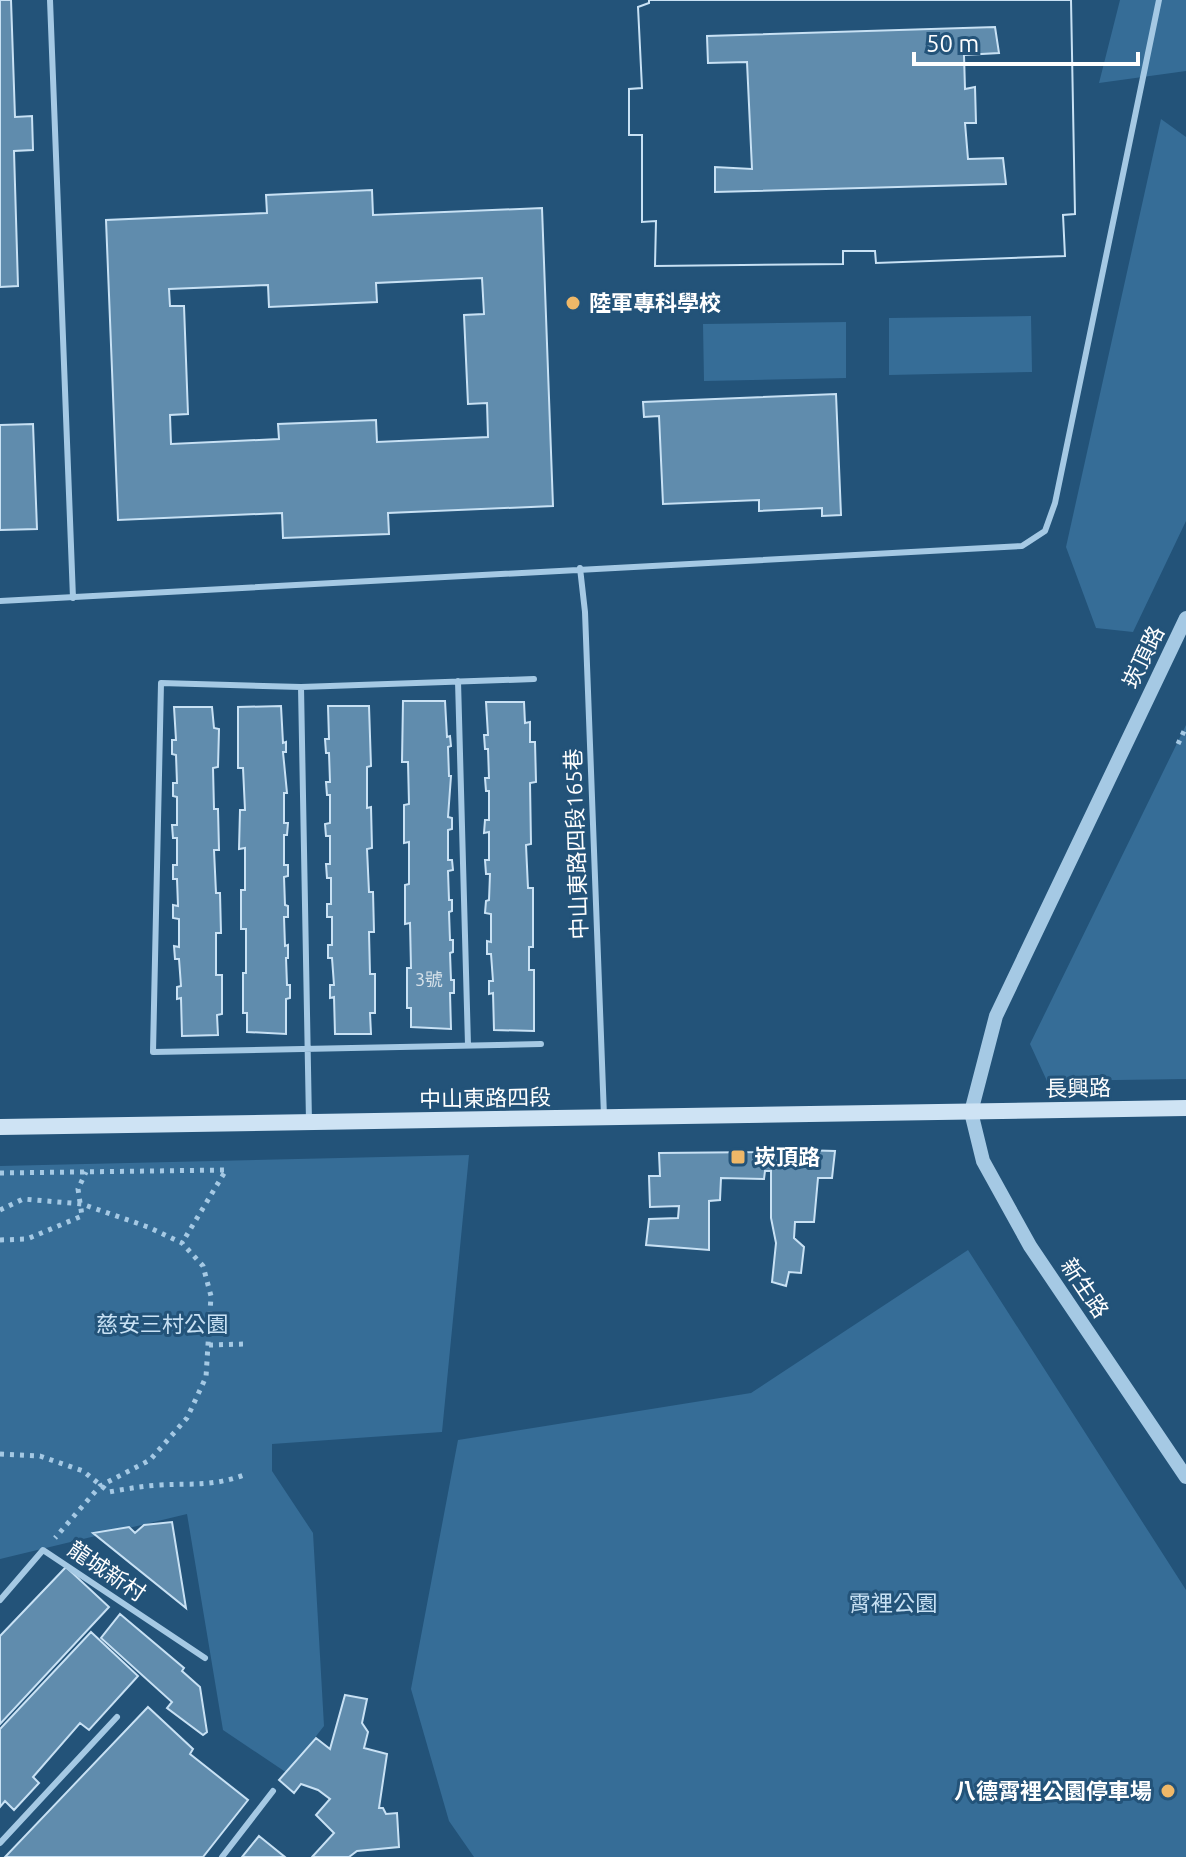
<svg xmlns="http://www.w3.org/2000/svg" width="1186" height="1857" font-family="Ubuntu,'Noto Sans TC',sans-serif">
  <rect width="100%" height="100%" fill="#235379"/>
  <!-- green -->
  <path fill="#366d97" d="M1120,0H1186V71L1099,83Z
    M1161,119L1186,137V521L1133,632L1096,628L1066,547Z
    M1031,316L1032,372L889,375V318Z
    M846,322V378L704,381L703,324Z
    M1186,725V1079L1047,1081L1030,1044Z
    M469,1155L442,1432L272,1444V1471L313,1533L324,1726L287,1773L223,1730L187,1514L0,1559V1166Z
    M968,1250L1186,1590V1857H474L449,1821L411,1689L458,1440L751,1393Z"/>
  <!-- building -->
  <path fill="#608cad" stroke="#c8e1f4" stroke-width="2" fill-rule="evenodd" d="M0,0H11L15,117L32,116L33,150L14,151L18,286L0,287Z
    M649,0H1071L1075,214L1063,215L1065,256L876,263L875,251H843V264L655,266L656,221L642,222V135H629V89L642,88L638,7L649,3ZM995,27L999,53L964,55L965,89L975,87L976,123H965L968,159L1003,158L1006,184L715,192V167L752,169L747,62L708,63L707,36Z
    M649,0H1071L1075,214L1063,215L1065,256L876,263L875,251H843V264L655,266L656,221L642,222V135H629V89L642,88L638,7L649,3Z
    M372,190L373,215L542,208L553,506L388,513L389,534L283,538L282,513L118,520L106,220L267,213L266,195ZM482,278L484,314L464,315L468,404L487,403L488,437L377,442L376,420L278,424L279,439L171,444L170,415L188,414L184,306H170L169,289L268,285L269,307L377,302L376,283Z
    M836,394L841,515L822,516V508L759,511V500L663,504L659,416L644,417L643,402Z
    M33,424L37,529L0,530V425Z
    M403,701H445L447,737L450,736L451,746L448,747L449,776H451L448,817L452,818V829L448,830V860H452L453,870L448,871L449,900H452V911L449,912L450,940H453V952L450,953L451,980H454V993H450L451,1029L411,1027V1008H407V968H411L410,923L405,924V885L409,884V842L404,843V805L409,804L408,762H402Z
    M486,702H524L525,723L530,722V742H535L536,782L530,783L531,844L526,845L528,888H533V947H529V970H534V1031L494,1030L493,993L489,994V981H493L491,954H487V941L491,942V914L485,913L486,901L489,900L490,874H486L485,860H489V832L484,833L485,820H489V791H486L485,778H489L488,749H485L484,735H488Z
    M281,706L283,743L286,742V752H283L287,793H284V823H288L287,835H284V865H288V876L284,877L285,905L288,906V917H284L285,946L288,945V958H286L287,985H290V998L286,999V1034L247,1032V1013H243V973H246V929H241V890H245V848L239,849L240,810H245L243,768H238V707Z
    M328,706H369L371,766L367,767V808L371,807L372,848L367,849L369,892H373L374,932H369L370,974H375V1013H370L371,1034H335L334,997L330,998V985H334L332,958H328V945H332V917H327V904H331V878H327L326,864H330V836H326L325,824L330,823V795H327L326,782H330L329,753H326L325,739H329Z
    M174,707H212L214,728L219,729L218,767L213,768L214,809H218L219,850H214L216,893H220L221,933H216V975H222V1014L217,1015L218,1035L182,1036L181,998L177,999V987L181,986L179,959H175L174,946L179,947V919L173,918V905L178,906L177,879H173V865H177V838H173L172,825H177V797L173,796V783H177L176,755L172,754V740H176Z
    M764,1149L835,1151L832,1178H818L814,1222H795L794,1238L804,1247L801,1273L789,1272L786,1286L772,1282L776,1243L771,1218V1171H765L764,1179L721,1178L720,1200L709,1201V1250L646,1245L649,1219L678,1218L679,1206L650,1207L649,1176H660L659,1153L764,1152Z
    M172,1522L186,1608L93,1533L129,1527L135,1533L144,1525Z
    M66,1567L109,1607L0,1724V1636Z
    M120,1614L184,1668L182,1671L200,1687L207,1732L203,1735L167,1708L172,1702L101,1638Z
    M91,1632L138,1676L89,1730L80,1723L33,1777L39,1783L14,1810L5,1801L0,1807V1729Z
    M345,1695L367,1699L362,1723L368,1732L364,1748L387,1754L379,1808H383L386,1814L397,1813L399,1847L357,1851L349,1857H312L334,1833L316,1815L330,1799L318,1790L301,1784L294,1793L279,1780L316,1738L330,1749Z
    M148,1707L193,1749L190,1754L248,1800L203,1857H5Z
    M259,1836L285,1857H242Z"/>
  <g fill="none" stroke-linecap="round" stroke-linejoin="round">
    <!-- path -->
    <path stroke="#a5c9e4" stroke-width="5" stroke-dasharray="4 6" stroke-linecap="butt" d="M1178,744L1186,727
      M0,1173L226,1170L182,1243
      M0,1210L23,1199L82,1204L148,1227L182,1243L203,1266L211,1296L206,1377L187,1418L150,1460L100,1486L55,1538
      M0,1240L27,1239L82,1216L78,1189L86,1172
      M209,1345L244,1344
      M0,1454L40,1456L83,1471L109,1492C126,1489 142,1486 160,1485C195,1483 211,1487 247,1474"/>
    <!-- service -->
    <path stroke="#a5c9e4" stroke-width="6" d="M50,0L73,598
      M580,568L585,612L604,1116
      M0,601L1022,546L1045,531L1055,503L1159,0
      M534,679L301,687L161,683L153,1052L541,1044
      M458,681L468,1045
      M301,687L309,1122
      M0,1600L43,1550L205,1658
      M0,1843L117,1717
      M222,1857L273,1791"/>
    <!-- tertiary -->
    <path stroke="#a5c9e4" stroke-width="14" d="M1186,618L996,1016L971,1112L983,1161L1030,1246L1186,1477"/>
    <!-- secondary -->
    <path stroke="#cee3f4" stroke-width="16" d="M0,1127L1186,1108"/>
  </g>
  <!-- markers -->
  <g fill="#efb868" stroke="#235379" stroke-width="3">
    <circle cx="573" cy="303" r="8"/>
    <rect x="730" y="1149" width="16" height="16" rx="4"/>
    <circle cx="1168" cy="1791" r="8"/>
  </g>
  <g text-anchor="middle" stroke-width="6" stroke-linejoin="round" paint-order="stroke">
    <!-- number labels -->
    <g font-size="18" fill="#d7e2ea">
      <text x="429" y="986">3號</text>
    </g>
    <!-- poi labels -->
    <g font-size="22" font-weight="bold" fill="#fff" stroke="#235379" text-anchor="start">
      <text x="589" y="311">陸軍專科學校</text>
      <text x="754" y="1165">崁頂路</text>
      <text x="1152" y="1799" text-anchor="end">八德霄裡公園停車場</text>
    </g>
    <!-- street labels -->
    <g font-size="22" fill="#fff" stroke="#235379">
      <text transform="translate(1143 657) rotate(-64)" y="8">崁頂路</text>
      <text transform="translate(576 844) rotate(-92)" y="8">中山東路四段165巷</text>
      <text transform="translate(1078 1088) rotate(-1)" y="8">長興路</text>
      <text transform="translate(485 1098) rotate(-1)" y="8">中山東路四段</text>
      <text transform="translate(1085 1288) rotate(56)" y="8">新生路</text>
      <text transform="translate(107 1571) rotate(34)" y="8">龍城新村</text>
    </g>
    <!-- park labels -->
    <g font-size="22" fill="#c8e1f4" stroke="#235379">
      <text x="162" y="1332">慈安三村公園</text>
      <text x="893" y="1611">霄裡公園</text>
    </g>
  </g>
  <!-- scale -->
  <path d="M914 52v12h224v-12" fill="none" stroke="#ffffff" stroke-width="4"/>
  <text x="926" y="52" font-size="24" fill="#ffffff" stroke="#235379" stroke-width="6" paint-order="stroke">50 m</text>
</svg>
